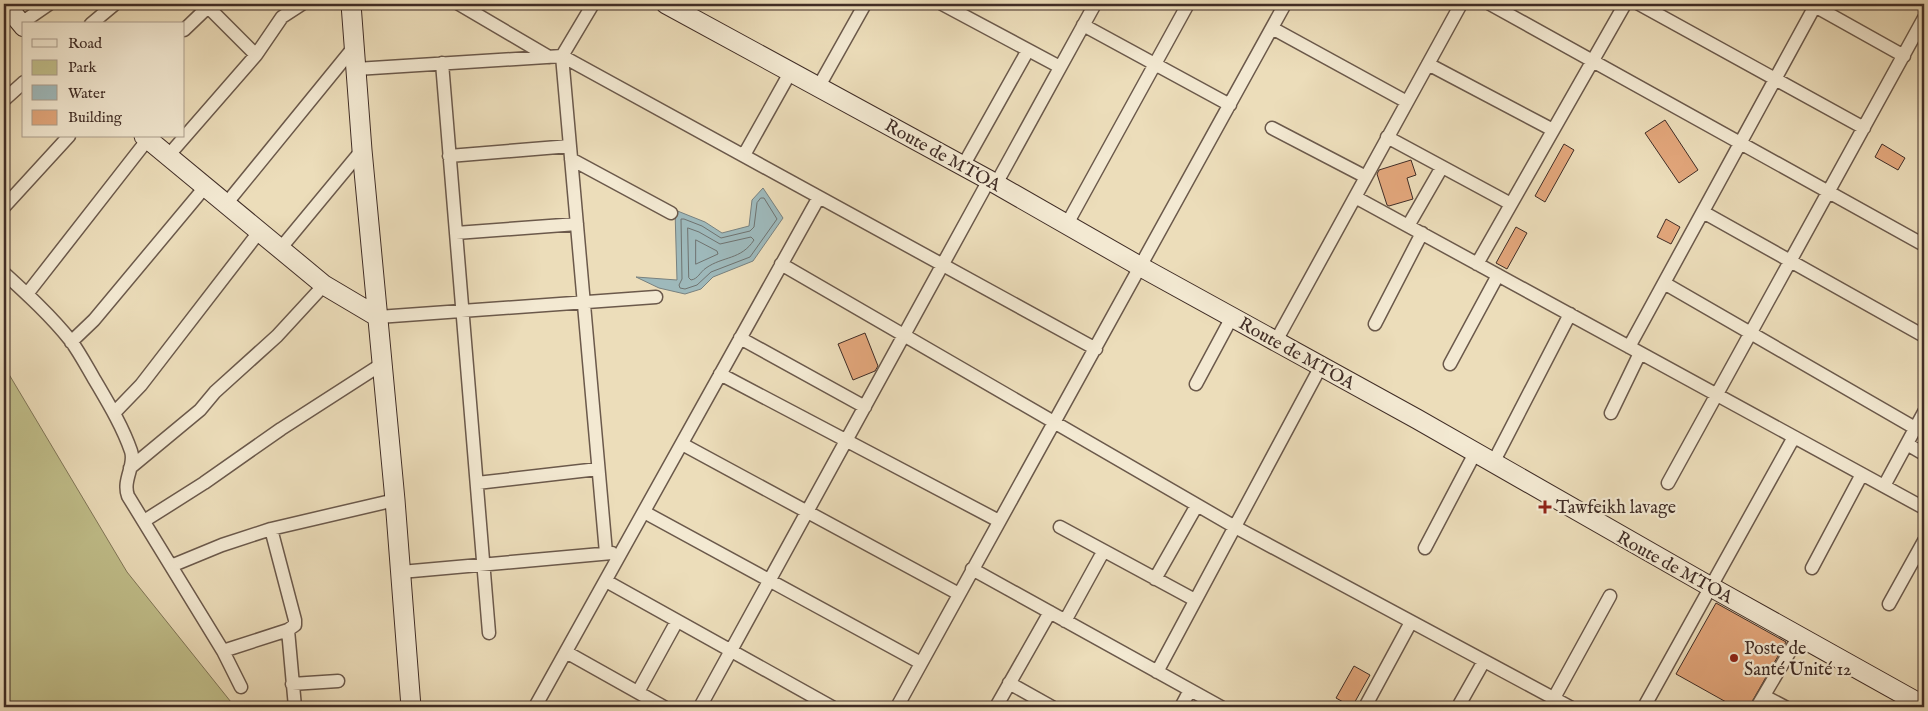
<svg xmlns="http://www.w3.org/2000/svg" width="1928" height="711" font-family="'IM FELL English',serif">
  <rect width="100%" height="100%" fill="#ecddba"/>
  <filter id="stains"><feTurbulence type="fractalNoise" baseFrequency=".004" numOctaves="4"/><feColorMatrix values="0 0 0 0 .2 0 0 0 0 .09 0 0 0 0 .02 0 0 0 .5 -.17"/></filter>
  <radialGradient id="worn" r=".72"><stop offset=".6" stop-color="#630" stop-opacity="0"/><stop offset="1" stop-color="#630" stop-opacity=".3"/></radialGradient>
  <!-- green -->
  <path fill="#c0be8a" stroke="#807658" d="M4,366L127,572L235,707H4Z"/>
  <!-- water -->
  <path fill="#9eb9bb" stroke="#78817f" d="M763,188L783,218L753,261L713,277L701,289L685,294L659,288L636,277L677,280L675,210L705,222L722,233L749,226L752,200Z"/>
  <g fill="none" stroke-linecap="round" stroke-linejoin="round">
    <!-- shore -->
    <path stroke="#6f7370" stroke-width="1" d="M761,198H764L777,219L750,257L711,272L697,285L685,289L680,288L679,285L682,279L681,219H684L702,226L721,238L750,231L754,227L757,203Z
      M688,228L699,232L720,244L751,237L754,240C741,260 723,256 706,268C700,272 698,279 691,280L689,278Z
      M696,240L717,251L718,254L696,264Z"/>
  </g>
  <!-- building -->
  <path fill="#e2a67b" stroke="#402d26" d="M1665,120L1698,170L1679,183L1645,133Z
    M1564,144L1574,150L1545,202L1535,196Z
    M1882,144L1905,158L1898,170L1875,157Z
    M1411,160L1416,175L1407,178L1413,199L1389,206L1387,205L1377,174L1379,170Z
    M1666,219L1680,227L1671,244L1657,237Z
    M1516,227L1527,233L1507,269L1496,263Z
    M865,333L878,366L875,371L853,380L838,344Z
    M1716,603L1786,642L1749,707H1735L1676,674Z
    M1354,666L1370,675L1352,707L1336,698Z"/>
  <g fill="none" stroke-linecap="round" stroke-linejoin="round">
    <!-- street casing -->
    <g stroke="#6b594b" stroke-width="15">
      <path id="street" d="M205,4L256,55
        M459,4L549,57
        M593,4L562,56L606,553
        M942,4L1060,67
        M1490,4L1924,245
        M1639,4L1864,128
        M1811,4L1904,56
        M20,24L49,4
        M91,24L115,4
        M1083,25L1230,105
        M1272,28L1407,102
        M184,30L208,7
        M442,63L489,633
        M1428,64L1553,130
        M356,69L562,56L1096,349
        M819,86L865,4
        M4,100L24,82
        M1272,128L1366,177
        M1387,137L1511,204
        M744,155L791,71
        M168,156L256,55L282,17L302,4
        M449,156L570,146
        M571,159L671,213
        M963,166L1028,50
        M996,184L1095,4
        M1355,197L1924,508
        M226,204L354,47
        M4,207L69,136
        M1703,212L1924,336
        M1067,224L1188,4
        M1408,226L1442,167
        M456,233L577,224
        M280,249L362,150
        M781,264L1235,527L1570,707
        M1477,264L1625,4
        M4,273C27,294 51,316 71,341C79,352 86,365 93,377C107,401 122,425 131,451C136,465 122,480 128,496L223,651L241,687
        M1664,283L1915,428
        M27,294L148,139
        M378,317L656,297
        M1375,324L1422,233
        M740,338L865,407
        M1276,341L1461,4
        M71,342L94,320L205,187
        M1629,347L1815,6
        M1450,364L1498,275
        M720,374L999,521
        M1196,384L1232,317
        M114,413L141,385L259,232
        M1611,413L1640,353
        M682,444L959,594
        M1907,444L1924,454
        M1493,463L1570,314
        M130,468L200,410L215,392L277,336L324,285
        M477,483L598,469
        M1668,483L1924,18
        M1884,486L1924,412
        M644,512L921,663
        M144,521L204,483L281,429L382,364
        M1060,527L1195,600
        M1425,548L1475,453
        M171,566L222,545L271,529L395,500
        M1812,568L1862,474
        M972,569L1221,707
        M401,572L612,553
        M1155,579L1197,505
        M606,581L832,707
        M1889,604L1924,541
        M1065,621L1103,552
        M288,630L295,707
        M223,651L288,630L295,625V620L271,529
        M566,652L664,707
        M1157,672L1321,366
        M1009,683L1052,707
        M292,684L338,681
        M638,692L677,621
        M1764,696L1785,707
        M535,707L819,197
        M700,707L989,180
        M897,707L1285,4
        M996,707L1050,612
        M1181,707L1190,690
        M1365,707L1411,622
        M1458,707L1484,661
        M1549,707L1610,596
        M1644,707L1794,437
        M1757,707L1799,636"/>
    </g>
    <!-- secondary casing -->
    <g stroke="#402d26" stroke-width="21">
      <path id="secondary" d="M5,4L24,27
        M351,4L362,150L395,500L411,707
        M666,4L989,180L1141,267L1417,419L1711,587L1924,706
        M144,136L324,285L378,317"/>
    </g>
    <!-- street -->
    <use href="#street" stroke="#f3e9d2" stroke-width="12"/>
    <!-- secondary -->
    <use href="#secondary" stroke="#f3e9d2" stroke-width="19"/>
  </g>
  <!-- markers -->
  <g fill="#8f2418" stroke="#f3e9d2" stroke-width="2">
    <path d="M1542.5 499.5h5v5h5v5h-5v5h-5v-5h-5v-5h5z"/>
    <circle cx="1734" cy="658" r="5"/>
  </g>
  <g text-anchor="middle" stroke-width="4.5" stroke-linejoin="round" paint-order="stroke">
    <!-- street labels -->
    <g font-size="18" fill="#402d26" stroke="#f3e9d2">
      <text transform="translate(943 155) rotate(29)" y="6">Route de MTOA</text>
      <text transform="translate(1297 353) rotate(29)" y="6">Route de MTOA</text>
      <text transform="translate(1675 567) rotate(29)" y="6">Route de MTOA</text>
    </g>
    <!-- poi labels -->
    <g font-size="18" fill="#402d26" stroke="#f3e9d2" text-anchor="start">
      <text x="1556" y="513">Tawfeikh lavage</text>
      <text x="1744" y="654">Poste de<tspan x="1744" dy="21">Santé Unité 12</tspan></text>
    </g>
  </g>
  <!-- margin -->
  <rect width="1928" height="711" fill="none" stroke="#ecddba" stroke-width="20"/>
  <rect x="5" y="5" width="1918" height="701" fill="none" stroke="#402d26" stroke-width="2.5"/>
  <rect x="10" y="10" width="1908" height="691" fill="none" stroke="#402d26"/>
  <!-- legend -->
  <rect x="22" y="22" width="162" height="115" fill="#f3e9d2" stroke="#ab9e8d"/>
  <rect x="32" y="39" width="25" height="8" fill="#f3e9d2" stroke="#ab9e8d"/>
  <text x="68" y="48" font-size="15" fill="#402d26">Road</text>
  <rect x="32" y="60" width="25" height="15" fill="#c0be8a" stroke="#ab9e8d"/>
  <text x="68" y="72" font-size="15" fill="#402d26">Park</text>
  <rect x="32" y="85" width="25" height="15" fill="#9eb9bb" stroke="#ab9e8d"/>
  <text x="68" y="98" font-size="15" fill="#402d26">Water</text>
  <rect x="32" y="110" width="25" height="15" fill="#e2a67b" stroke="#ab9e8d"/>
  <text x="68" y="122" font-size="15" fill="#402d26">Building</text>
  <rect width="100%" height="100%" filter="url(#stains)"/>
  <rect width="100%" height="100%" fill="url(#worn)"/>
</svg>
